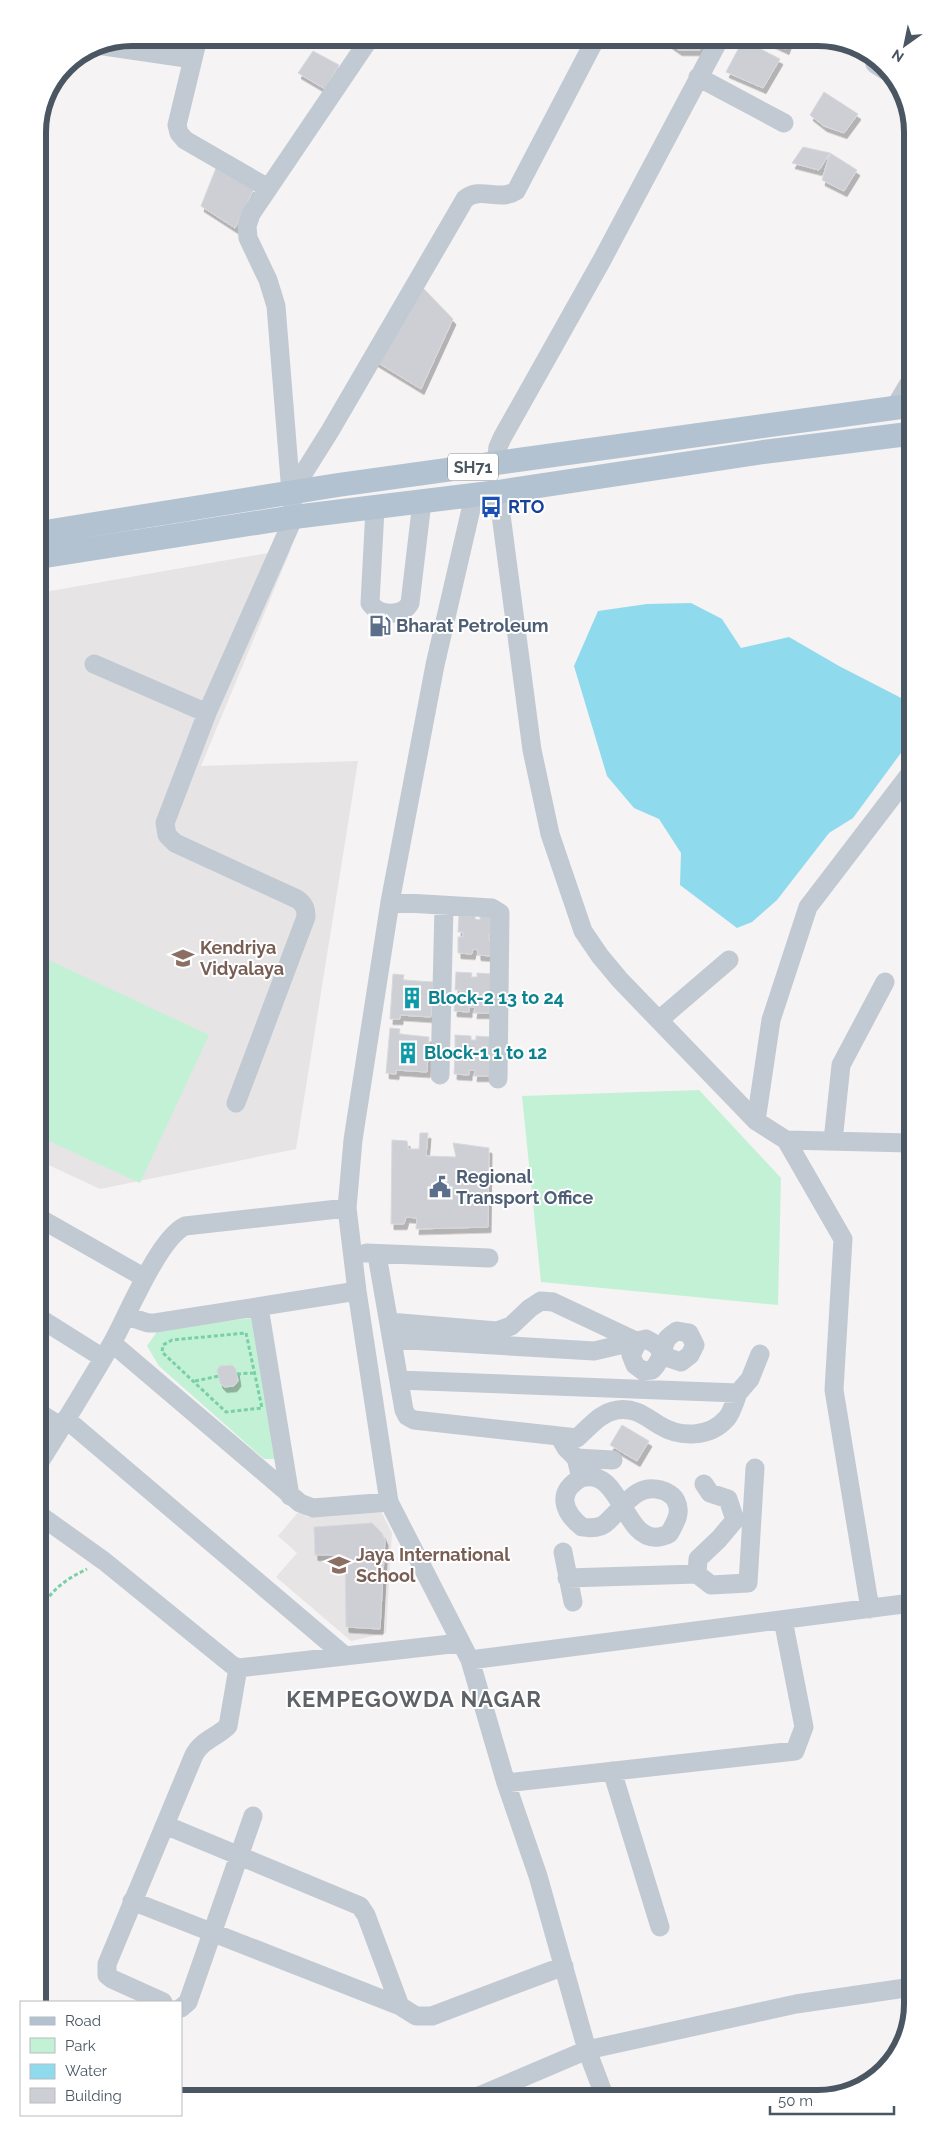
<svg xmlns="http://www.w3.org/2000/svg" width="950" height="2136" font-family="Raleway,sans-serif">
  <defs>
    <filter id="shadow"><feDropShadow dx="3" dy="5.5" stdDeviation="0" flood-color="#0004"/></filter>
  </defs>
  <rect width="100%" height="100%" fill="#f5f3f3"/>
  <!-- education -->
  <path fill="#e6e4e5" d="M291,549L201,766L358,761L296,1149L100,1189L40,1161L39,593Z
    M300,1510L307,1517L381,1511L392,1533L386,1633L351,1641L276,1577L297,1553L278,1536Z"/>
  <!-- green -->
  <path fill="#c3f1d5" d="M40,956L209,1035L140,1183L40,1137Z
    M699,1090L781,1178L778,1305L541,1282L522,1096Z
    M252,1318L276,1459H264L159,1366L147,1346L159,1329Z"/>
  <!-- water -->
  <path fill="#90daee" d="M691,603L722,619L741,648L789,637L839,666L909,702V742L853,818L829,833L777,900L752,922L737,928L680,885L681,853L659,819L634,808L607,776L574,666L598,611L647,604Z"/>
  <!-- building -->
  <path fill="#cdcfd5" stroke="#d7d9de" filter="url(#shadow)" d="M662,38H706L700,50H679Z
    M762,38H790L786,49Z
    M743,40L780,59L763,88L726,72Z
    M313,51L339,65L325,89L298,73Z
    M824,92L858,114L844,133L824,126L810,115Z
    M803,147L830,153L819,170L792,163Z
    M830,153L857,170L844,191L822,180Z
    M216,168L254,189L235,228L201,206Z
    M421,286L453,319L421,389L375,361Z
    M459,915H475V919L480,920V915L494,916V934H489V940H493L492,956L478,955V950L473,949L472,954L458,953V937H463V932H458Z
    M456,972L472,973L471,977H477V973L491,974L490,992H485V998H490L489,1013H474L475,1007H469V1012L454,1011L455,994L460,995V990H455Z
    M393,974L404,975L403,980L433,982L431,1017L400,1015V1019H390Z
    M390,1028L400,1029L399,1034L429,1037L427,1072L396,1070V1074L386,1073Z
    M455,1035L471,1036V1040H476V1036L491,1037L490,1055H485V1061H489V1076H474L475,1070H469V1075L454,1074L455,1057L460,1058V1053L455,1052Z
    M420,1133H428L426,1156L456,1157L453,1143L489,1148L488,1227L416,1229L417,1218L406,1217L404,1224H391L392,1140L407,1141L408,1149H419Z
    M232,1365L236,1369L238,1381L234,1386L224,1387L220,1383L217,1370L220,1366Z
    M622,1425L649,1441L637,1461L610,1445Z
    M372,1523L382,1533L385,1540L380,1629L346,1627L345,1555H315L314,1527Z"/>
  <g fill="none" stroke-linecap="round" stroke-linejoin="round">
    <!-- path -->
    <path stroke="#7ad0a6" stroke-width="3" stroke-dasharray="4 2.5" stroke-linecap="butt" d="M246,1333L262,1408L226,1412L162,1352L163,1345L172,1340Z
      M237,1374L253,1373
      M195,1381L219,1376
      M42,1607C53,1588 68,1578 87,1569"/>
    <!-- minor -->
    <path stroke="#c1cad2" stroke-width="19" d="M198,38L177,125L179,133L185,140L268,188
      M97,45L193,59
      M875,64L886,71
      M698,77L784,123
      M895,407L908,385
      M496,463L498,447L502,438L602,260L720,38
      M498,492L532,750L550,834L583,931L600,956L620,980L756,1121
      M291,493L276,306L268,280L248,238L247,226L251,214L370,38
      M474,496L435,665L390,902L353,1140L347,1208L357,1291L389,1502L470,1660L506,1783L538,1876L587,2050L604,2095
      M375,509L370,603C378,616 403,617 410,603L422,502
      M94,664L207,713
      M390,902L492,908L500,913L498,1079
      M659,1020L729,960
      M440,1075L444,906
      M236,1103L306,917C306,908 304,904 297,899L175,843L167,835L165,823L207,713L294,517L291,493L330,431L465,199C480,186 500,202 516,191L596,38
      M786,1140L910,1143
      M833,1141L841,1065L885,982
      M41,1219L145,1278
      M366,1253L489,1258
      M377,1255L404,1410L407,1416L414,1420L577,1438C590,1427 599,1413 617,1410C635,1407 646,1417 659,1425C680,1438 710,1438 727,1418C732,1412 735,1401 738,1393L399,1380
      M259,1307L290,1496
      M127,1316L148,1323H155L357,1291
      M41,1319L103,1358
      M389,1322L497,1331L511,1326L530,1308L541,1301L553,1302L638,1342L631,1355L635,1365L643,1371L652,1370C664,1358 660,1350 667,1339C669,1336 674,1333 677,1331L689,1333L695,1345L690,1355L681,1362L669,1358L655,1344L646,1339L594,1351L392,1339
      M112,1343L300,1503L313,1508L389,1502
      M738,1393L750,1379L760,1354
      M41,1414L62,1427
      M66,1419L345,1656
      M559,1436L566,1448L576,1458L581,1478
      M576,1458L613,1460
      M41,1460C65,1422 88,1384 111,1345C127,1317 158,1239 185,1226L347,1208
      M581,1478C556,1492 563,1512 582,1527C588,1528 595,1528 601,1526C606,1524 610,1519 613,1516C628,1501 638,1484 661,1490C666,1491 674,1496 676,1501C682,1513 675,1523 669,1534C665,1535 661,1537 658,1537C623,1541 621,1466 581,1478
      M41,1516L104,1561L232,1665L238,1668L460,1643
      M563,1552L573,1602
      M697,1574L698,1559L719,1539L735,1520L728,1499L710,1493L704,1484
      M567,1578L697,1574L711,1585L748,1583L755,1468
      M870,1609L834,1390L843,1239L786,1140L756,1121L771,1020L808,907L909,775
      M470,1660L911,1603
      M612,1771L660,1927
      M506,1783L795,1751L804,1727L783,1620
      M165,1825L360,1906L366,1915L400,2006
      M132,1901L400,2006L416,2016H432L564,1966
      M163,2002L112,1979L107,1975V1964L194,1755C202,1740 217,1737 228,1726L238,1668
      M181,2008L188,2002L253,1816
      M479,2096L587,2050L796,2004L912,1987"/>
    <!-- major -->
    <path stroke="#b3c2d1" stroke-width="24" d="M39,533L338,485L908,406
      M39,557L294,517L498,492L763,452L908,434"/>
  </g>
  <!-- icons -->
  <defs>
    <g id="bus-bare" transform="scale(1.725)"><path d="M-5-6H5V4H4V6H2V4H-2V6H-4V4H-5ZM-3.5-4V0h7V-4ZM-3.5 1.2v1.5H-2V1.2ZM2 1.2v1.5H3.5V1.2Z" fill="#1a4fb4" stroke="#fff" stroke-width="2.5" paint-order="stroke"/></g>
    <g id="fuel-bare" transform="scale(1.725)"><path d="M-5.5-6h7V0h2V4h1.3V-2.5L3-4.5l.8-.8L6-3V5H2.5V1h-1V6h-7ZM-4.2-4.7v3.2H.2V-4.7Z" fill="#5c6f8a" stroke="#fff" stroke-width="2.5" paint-order="stroke"/></g>
    <g id="school-bare" transform="scale(1.725)"><path d="M0-5L7-2L0 1L-7-2ZM-4 1L0 2.5L4 1V4Q0 6-4 4Z" fill="#8d6e63" stroke="#fff" stroke-width="2.5" paint-order="stroke"/></g>
    <g id="building-bare" transform="scale(1.725)"><path d="M-4-6H4V6H1V3H-1V6H-4ZM-2.5-4.3h1.7v1.8h-1.7ZM.8-4.3h1.7v1.8H.8ZM-2.5-1h1.7V.8h-1.7ZM.8-1h1.7V.8H.8Z" fill="#0f9aa8" stroke="#fff" stroke-width="2.5" paint-order="stroke"/></g>
    <g id="civic-bare" transform="scale(1.725)"><path d="M-.6-6.5H3V-4.5H.6V-3L4-1V1h2V6H-6V1h2V-1L-.6-3ZM-1.2 2.5V6h2.4V2.5Z" fill="#5c6f8a" stroke="#fff" stroke-width="2.5" paint-order="stroke"/></g>
  </defs>
  <g fill-rule="evenodd">
    <use href="#bus-bare" x="491" y="507"/>
    <use href="#fuel-bare" x="380" y="626"/>
    <use href="#school-bare" x="183" y="958"/>
    <use href="#building-bare" x="412" y="998"/>
    <use href="#building-bare" x="408" y="1053"/>
    <use href="#civic-bare" x="440" y="1187"/>
    <use href="#school-bare" x="339" y="1565"/>
  </g>
  <g text-anchor="middle" stroke-width="4" stroke-linejoin="round" paint-order="stroke">
    <!-- shield labels -->
    <rect fill="#fff" stroke="#808990" stroke-width="1" x="448" y="453.5" width="50" height="27" rx="4"/>
    <g font-size="16" font-weight="bold" fill="#4a5661">
      <text x="473" y="473">SH71</text>
    </g>
    <!-- transit labels -->
    <g font-size="18" font-weight="bold" fill="#164399" stroke="#fff" text-anchor="start">
      <text x="508" y="513">RTO</text>
    </g>
    <!-- service labels -->
    <g font-size="18" font-weight="bold" fill="#4e5e75" stroke="#fff" text-anchor="start">
      <text x="396" y="632">Bharat Petroleum</text>
      <text x="456" y="1183">Regional<tspan x="456" dy="21">Transport Office</tspan></text>
    </g>
    <!-- education labels -->
    <g font-size="18" font-weight="bold" fill="#785e54" stroke="#fff" text-anchor="start">
      <text x="200" y="954">Kendriya<tspan x="200" dy="21">Vidyalaya</tspan></text>
      <text x="356" y="1561">Jaya International<tspan x="356" dy="21">School</tspan></text>
    </g>
    <!-- culture labels -->
    <g font-size="18" font-weight="bold" fill="#0d838f" stroke="#fff" text-anchor="start">
      <text x="428" y="1004">Block-2 13 to 24</text>
      <text x="424" y="1059">Block-1 1 to 12</text>
    </g>
    <!-- district labels -->
    <g font-size="22" font-weight="bold" letter-spacing="1" fill="#5f6368" stroke="#fff">
      <text x="414" y="1707">KEMPEGOWDA NAGAR</text>
    </g>
  </g>
  <!-- crop -->
  <path d="M0 0H950V2136H0ZM132 46H818A86 86 0 0 1 904 132V2004A86 86 0 0 1 818 2090H132A86 86 0 0 1 46 2004V132A86 86 0 0 1 132 46Z" fill="#fff" fill-rule="evenodd"/>
  <path fill="none" stroke="#4a5661" stroke-width="6" d="M132 46H818A86 86 0 0 1 904 132V2004A86 86 0 0 1 818 2090H132A86 86 0 0 1 46 2004V132A86 86 0 0 1 132 46Z"/>
  <!-- legend -->
  <rect x="20" y="2001" width="162" height="115" fill="#ffffff" stroke="#b7bbc0"/>
  <rect x="30" y="2017" width="25" height="8" fill="#b3c2d1" stroke="#b7bbc0"/>
  <text x="65" y="2026" font-size="15" fill="#4a5661">Road</text>
  <rect x="30" y="2038" width="25" height="15" fill="#c3f1d5" stroke="#b7bbc0"/>
  <text x="65" y="2051" font-size="15" fill="#4a5661">Park</text>
  <rect x="30" y="2064" width="25" height="15" fill="#90daee" stroke="#b7bbc0"/>
  <text x="65" y="2076" font-size="15" fill="#4a5661">Water</text>
  <rect x="30" y="2088" width="25" height="15" fill="#cdcfd5" stroke="#b7bbc0"/>
  <text x="65" y="2101" font-size="15" fill="#4a5661">Building</text>
  <!-- north arrow -->
  <g transform="translate(905 45) rotate(213)" stroke="#ffffff" stroke-width="4" paint-order="stroke">
  <path d="M0-4L9 19L0 12L-9 19Z" fill="#4a5661"/>
  <text y="-8" font-size="14" font-weight="bold" text-anchor="middle" fill="#4a5661">N</text>
  </g>
  <!-- scale -->
  <path d="M770 2106v8h124v-8" fill="none" stroke="#4a5661" stroke-width="2.5"/>
  <text x="778" y="2106" font-size="15" fill="#4a5661" stroke="#ffffff" stroke-width="4" paint-order="stroke">50 m</text>
</svg>
